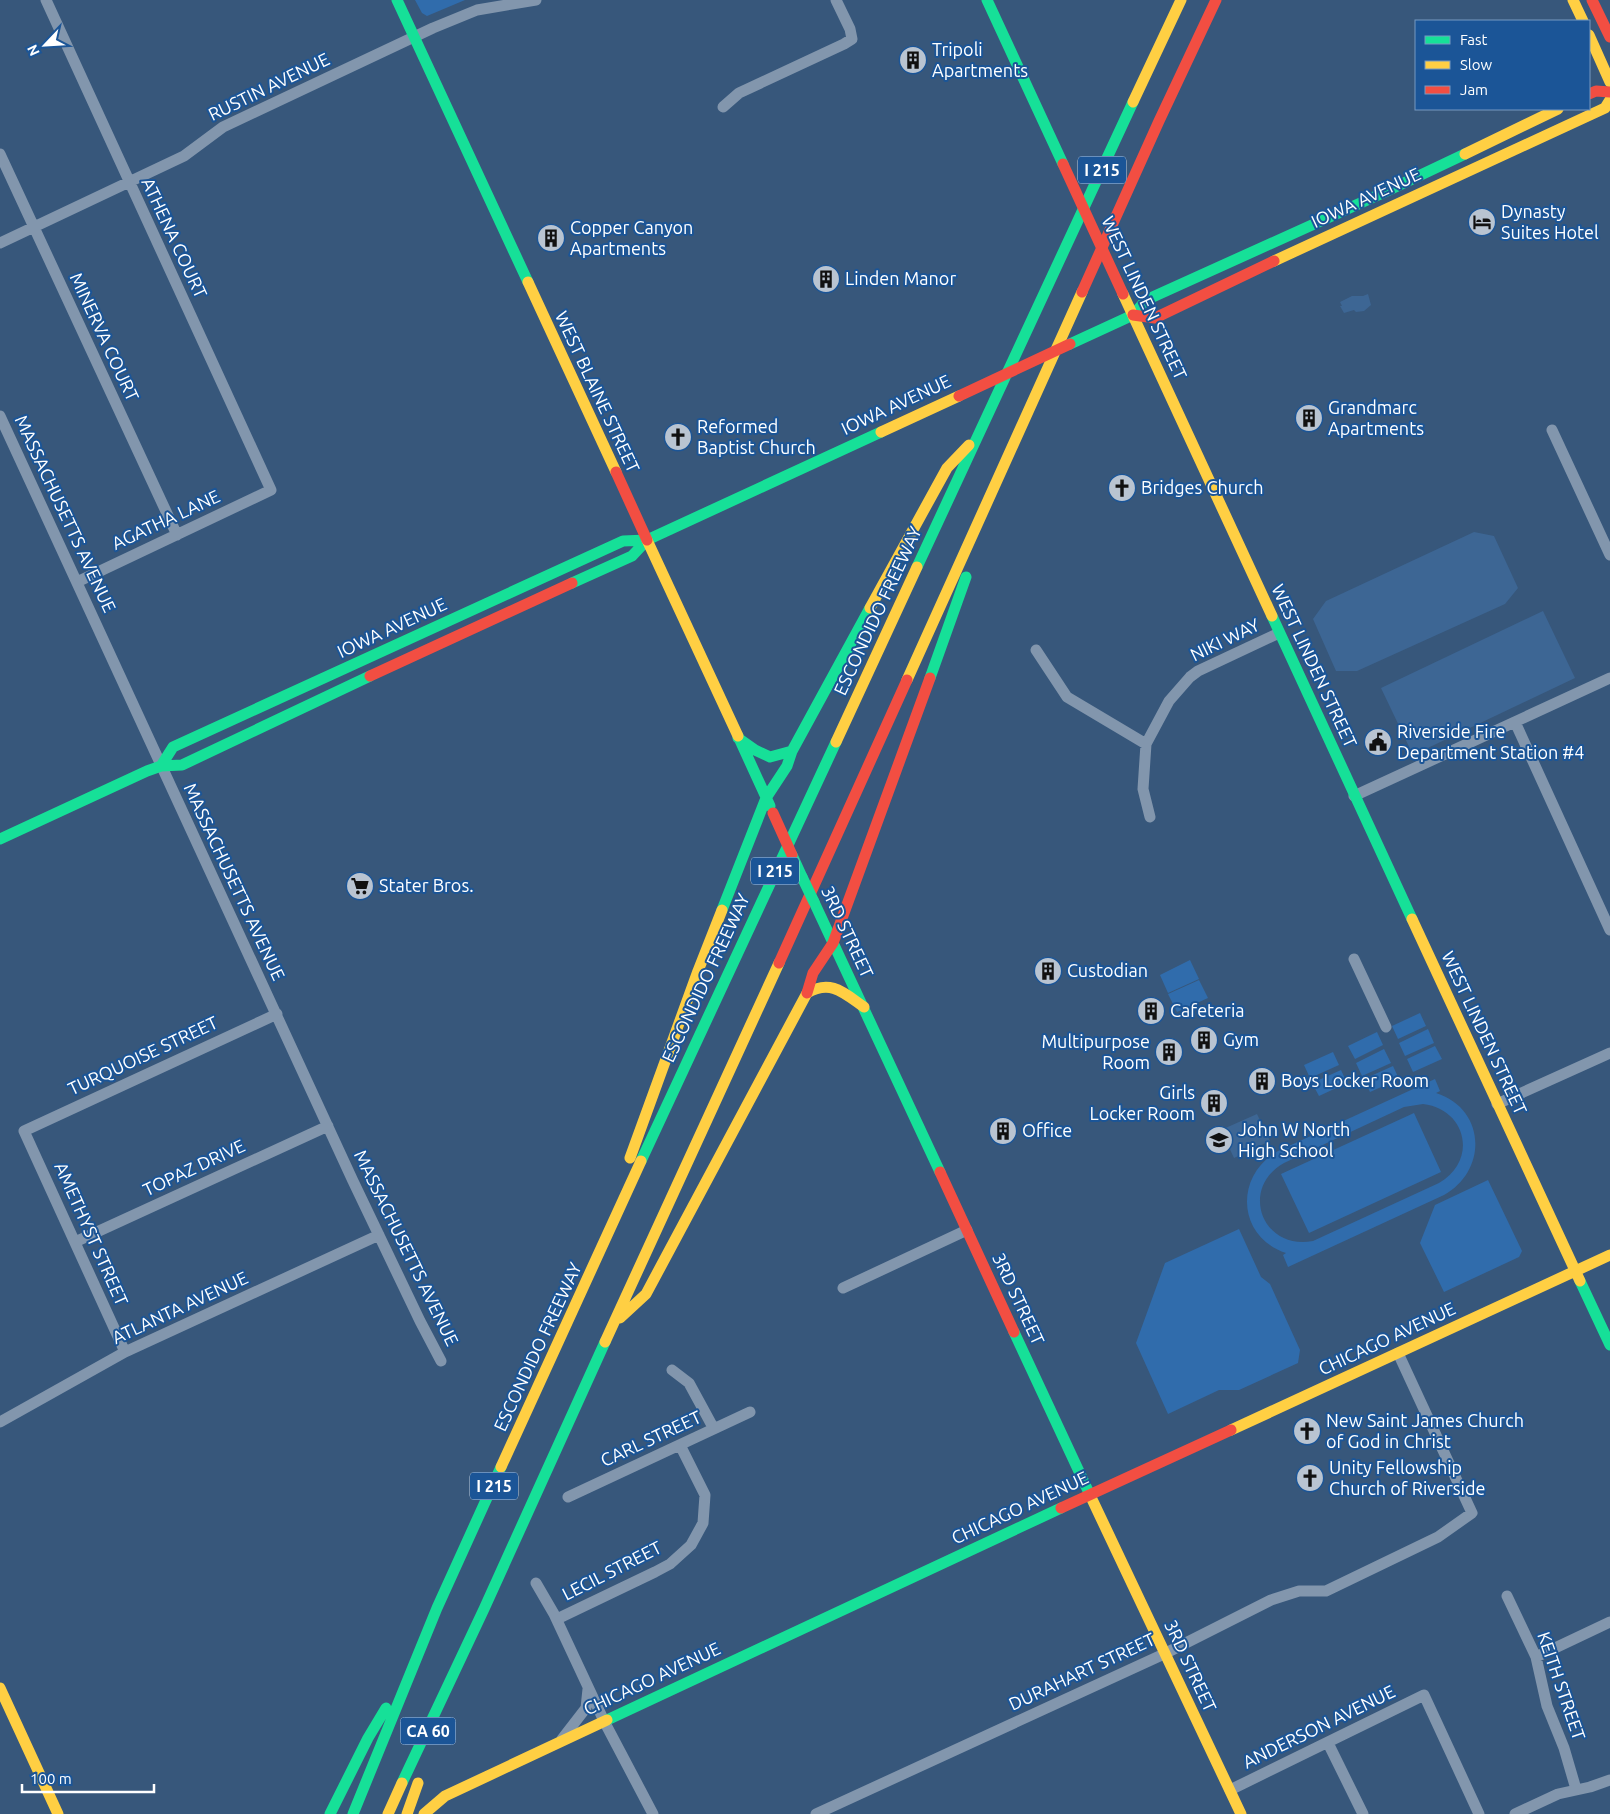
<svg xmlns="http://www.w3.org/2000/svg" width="1610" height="1814" font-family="Ubuntu,sans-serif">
  <rect width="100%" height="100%" fill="#37577b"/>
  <!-- grass -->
  <path fill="#306cac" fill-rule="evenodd" d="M415,0H465L427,16L422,13Z
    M1190,960L1199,979L1168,993L1160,975Z
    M1199,980L1208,998L1177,1012L1168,994Z
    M1420,1013L1426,1026L1398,1039L1392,1026Z
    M1428,1029L1434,1043L1405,1056L1399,1043Z
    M1377,1032L1383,1045L1355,1059L1348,1046Z
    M1435,1046L1442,1059L1413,1072L1407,1059Z
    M1384,1049L1391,1063L1362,1076L1356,1063Z
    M1333,1052L1339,1065L1310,1078L1304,1065Z
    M1393,1066L1399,1079L1370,1092L1364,1079Z
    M1341,1070L1347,1083L1319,1096L1312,1083Z
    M1435,1079L1440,1091L1436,1093C1486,1109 1488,1170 1444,1195L1288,1267L1283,1255L1286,1253C1237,1237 1234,1176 1278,1151ZM1423,1104C1467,1109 1478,1161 1439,1183L1313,1241C1262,1251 1239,1188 1284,1163L1404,1107Z
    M1414,1113L1441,1172L1309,1233L1281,1174Z
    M1488,1180L1522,1251L1519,1257L1444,1292L1420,1243L1435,1205Z
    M1239,1229L1261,1277L1270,1284L1300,1350L1298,1363L1239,1390H1219L1168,1414L1136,1343L1165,1263Z"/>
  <!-- water -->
  <path fill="#3d6694" d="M1368,294L1371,305L1364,311L1356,312L1354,310L1344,313L1340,306H1342L1340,302L1352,296H1363Z
    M1474,532L1494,536L1518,588L1505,604L1357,671H1336L1313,619L1326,601Z
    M1543,611L1575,678L1413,755L1381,688Z
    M1257,1114L1270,1141L1234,1158L1221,1130Z"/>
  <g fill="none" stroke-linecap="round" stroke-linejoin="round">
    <!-- street -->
    <path stroke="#8296ad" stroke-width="11" d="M46,0L271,490L77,582
      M723,107L739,93L844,44L852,39L850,29L836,0
      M0,154L177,535
      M0,243L184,156L223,127L433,28L477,10L536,0
      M0,416L353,1181L420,1321L441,1361
      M1552,430L1610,555
      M1036,650L1067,697L1146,744
      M1515,722L1610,930
      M1354,796L1610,678
      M1150,817L1143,789L1146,744L1169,701L1190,677L1198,671L1279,633
      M1354,959L1386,1027
      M1497,1104L1610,1053
      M75,1242L328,1126
      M843,1288L967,1230
      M125,1352L24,1131L277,1014
      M672,1370L689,1383L714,1429
      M0,1422L125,1352L379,1235
      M568,1497L750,1412
      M536,1583L554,1614L604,1721L653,1814
      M1507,1596L1536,1657L1547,1706L1564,1748L1576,1789
      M557,1619L655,1572L670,1564L691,1545L703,1523L705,1495L680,1445
      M1536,1657L1610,1622
      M562,1739L586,1708L588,1689
      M1328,1743L1363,1814
      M1230,1790L1424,1695L1479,1814
      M816,1814L1164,1654L1271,1600L1299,1591H1326L1438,1537L1472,1513L1398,1353
      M1515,1814L1558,1794L1590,1787L1610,1780"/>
    <!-- fast -->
    <path stroke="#16e098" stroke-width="11" d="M397,0L528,282
      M987,0L1063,164
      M1070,344L1133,315L1146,300L1387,191L1465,154
      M917,567L1133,102
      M572,583L632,556L647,540L881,432
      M1272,616L1412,919
      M930,678L966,577
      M738,736L770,806
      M738,738L755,750L770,757L792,751
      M161,766L173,747L623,541L647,540
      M0,839L147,771L161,766L182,765L370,676
      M792,855L802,877
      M814,902L940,1172
      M722,910L766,798L787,766L792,751L870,608
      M641,1161L836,742
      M1580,1281L1610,1345
      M1014,1332L1090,1495
      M607,1720L1061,1508
      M402,1783L484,1609L605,1342
      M330,1814L368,1738L386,1708
      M353,1814L437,1608L501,1467"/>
    <!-- slow -->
    <path stroke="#ffcf43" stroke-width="11" d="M1573,0L1583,21
      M1589,35L1610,82
      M1133,102L1181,0
      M1465,154L1558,109
      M1274,261L1605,108L1610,100
      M528,282L616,472
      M1123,294L1272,616
      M881,432L959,396
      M647,540L738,736
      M870,608L947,468L969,445
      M907,680L1082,292
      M836,742L917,567
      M1412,919L1580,1281
      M630,1158L698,971L722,910
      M620,1318L646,1294L807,993C831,979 844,993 864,1007
      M605,1342L779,963
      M1231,1430L1610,1255
      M501,1467L641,1161
      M1090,1495L1241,1814
      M0,1688L58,1814
      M424,1814L445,1796L607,1720"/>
    <!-- jam -->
    <path stroke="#f24e42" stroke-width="11" d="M1592,0L1610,37
      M1589,94L1596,91L1610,92
      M1082,292L1159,121L1216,0
      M1133,315L1155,318L1274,261
      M616,472L647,540
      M370,676L572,583
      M779,963L907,680
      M807,993L813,973L833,943L930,678
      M940,1172L1014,1332
      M1061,1508L1231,1430"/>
    <!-- fast-bridge -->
    <path stroke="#16e098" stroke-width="11" d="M802,877L814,902"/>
    <!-- slow-bridge -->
    <path stroke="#ffcf43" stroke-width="11" d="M388,1814L402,1783
      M407,1814L418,1783"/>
    <!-- jam-bridge -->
    <path stroke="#f24e42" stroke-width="11" d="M1063,164L1123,294
      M959,396L1070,344
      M773,813L792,855"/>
  </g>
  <!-- icons -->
  <defs>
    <g id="building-disc" transform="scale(1.4375)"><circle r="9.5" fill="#b9c4d1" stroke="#1b5597"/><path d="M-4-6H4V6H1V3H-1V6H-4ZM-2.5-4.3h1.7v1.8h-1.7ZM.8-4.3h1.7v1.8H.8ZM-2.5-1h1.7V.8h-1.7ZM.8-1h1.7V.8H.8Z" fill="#111"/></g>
    <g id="hotel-disc" transform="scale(1.4375)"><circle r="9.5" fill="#b9c4d1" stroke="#1b5597"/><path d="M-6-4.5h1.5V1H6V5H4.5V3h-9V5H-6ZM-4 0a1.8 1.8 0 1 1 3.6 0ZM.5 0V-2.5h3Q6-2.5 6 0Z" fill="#111"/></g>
    <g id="church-disc" transform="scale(1.4375)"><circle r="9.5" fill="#b9c4d1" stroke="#1b5597"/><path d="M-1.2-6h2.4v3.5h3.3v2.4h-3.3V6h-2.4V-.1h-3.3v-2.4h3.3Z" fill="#111"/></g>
    <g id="civic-disc" transform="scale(1.4375)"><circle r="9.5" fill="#b9c4d1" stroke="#1b5597"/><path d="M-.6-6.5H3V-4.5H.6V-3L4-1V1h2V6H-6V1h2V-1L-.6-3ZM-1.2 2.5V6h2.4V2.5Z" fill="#111"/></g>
    <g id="supermarket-disc" transform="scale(1.4375)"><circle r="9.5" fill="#b9c4d1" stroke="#1b5597"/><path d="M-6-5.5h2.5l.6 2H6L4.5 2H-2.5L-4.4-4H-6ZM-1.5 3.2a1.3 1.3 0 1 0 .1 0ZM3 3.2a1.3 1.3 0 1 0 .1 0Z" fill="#111"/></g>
    <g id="school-disc" transform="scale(1.4375)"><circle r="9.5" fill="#b9c4d1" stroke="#1b5597"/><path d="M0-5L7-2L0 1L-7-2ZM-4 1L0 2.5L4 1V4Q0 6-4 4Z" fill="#111"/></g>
  </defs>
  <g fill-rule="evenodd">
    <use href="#building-disc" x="913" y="60"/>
    <use href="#hotel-disc" x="1482" y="222"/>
    <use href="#building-disc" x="551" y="238"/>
    <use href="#building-disc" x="826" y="279"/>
    <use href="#building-disc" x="1309" y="418"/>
    <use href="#church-disc" x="678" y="437"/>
    <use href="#church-disc" x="1122" y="488"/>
    <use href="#civic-disc" x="1378" y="742"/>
    <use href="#supermarket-disc" x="360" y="886"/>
    <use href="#building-disc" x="1048" y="971"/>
    <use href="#building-disc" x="1151" y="1011"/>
    <use href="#building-disc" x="1204" y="1040"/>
    <use href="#building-disc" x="1169" y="1052"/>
    <use href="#building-disc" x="1262" y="1081"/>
    <use href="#building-disc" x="1214" y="1103"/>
    <use href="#building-disc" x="1003" y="1131"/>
    <use href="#school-disc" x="1219" y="1140"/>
    <use href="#church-disc" x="1307" y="1431"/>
    <use href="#church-disc" x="1310" y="1478"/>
  </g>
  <g text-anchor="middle" stroke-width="4" stroke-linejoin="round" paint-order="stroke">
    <!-- shield labels -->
    <g fill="#1b5597" stroke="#bbcce0" stroke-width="1">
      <rect x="1078" y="156.5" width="48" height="27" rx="4"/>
      <rect x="751" y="857.5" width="48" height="27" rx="4"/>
      <rect x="470" y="1472.5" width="48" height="27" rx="4"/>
      <rect x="400.5" y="1717.5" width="55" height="27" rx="4"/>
    </g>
    <g font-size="16" font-weight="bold" fill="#fff">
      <text x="1102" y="176">I 215</text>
      <text x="775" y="877">I 215</text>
      <text x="494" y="1492">I 215</text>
      <text x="428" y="1737">CA 60</text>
    </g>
    <!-- poi labels -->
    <g font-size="18" fill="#fff" stroke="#1b5597" text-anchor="start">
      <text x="932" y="56">Tripoli<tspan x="932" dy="21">Apartments</tspan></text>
      <text x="1501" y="218">Dynasty<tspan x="1501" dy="21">Suites Hotel</tspan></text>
      <text x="570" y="234">Copper Canyon<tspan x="570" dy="21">Apartments</tspan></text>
      <text x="845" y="285">Linden Manor</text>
      <text x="1328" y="414">Grandmarc<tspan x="1328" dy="21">Apartments</tspan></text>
      <text x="697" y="433">Reformed<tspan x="697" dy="21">Baptist Church</tspan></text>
      <text x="1141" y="494">Bridges Church</text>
      <text x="1397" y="738">Riverside Fire<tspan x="1397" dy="21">Department Station #4</tspan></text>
      <text x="379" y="892">Stater Bros.</text>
      <text x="1067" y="977">Custodian</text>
      <text x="1170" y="1017">Cafeteria</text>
      <text x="1223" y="1046">Gym</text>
      <text x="1150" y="1048" text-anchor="end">Multipurpose<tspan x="1150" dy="21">Room</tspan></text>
      <text x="1281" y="1087">Boys Locker Room</text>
      <text x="1195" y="1099" text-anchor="end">Girls<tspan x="1195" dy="21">Locker Room</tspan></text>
      <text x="1238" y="1136">John W North<tspan x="1238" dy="21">High School</tspan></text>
      <text x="1022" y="1137">Office</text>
      <text x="1326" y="1427">New Saint James Church<tspan x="1326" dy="21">of God in Christ</tspan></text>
      <text x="1329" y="1474">Unity Fellowship<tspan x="1329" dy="21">Church of Riverside</tspan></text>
    </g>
    <!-- street labels -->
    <g font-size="18" fill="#fff" stroke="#1b5597">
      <text transform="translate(269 87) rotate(-26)" y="6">RUSTIN AVENUE</text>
      <text transform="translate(1366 198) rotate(-25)" y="6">IOWA AVENUE</text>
      <text transform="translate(174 238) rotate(65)" y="6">ATHENA COURT</text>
      <text transform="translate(1144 298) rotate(65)" y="6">WEST LINDEN STREET</text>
      <text transform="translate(104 337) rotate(65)" y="6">MINERVA COURT</text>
      <text transform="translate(597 392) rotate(65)" y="6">WEST BLAINE STREET</text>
      <text transform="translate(896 405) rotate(-25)" y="6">IOWA AVENUE</text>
      <text transform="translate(65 514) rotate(65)" y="6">MASSACHUSETTS AVENUE</text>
      <text transform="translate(166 520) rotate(-25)" y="6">AGATHA LANE</text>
      <text transform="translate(878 611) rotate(-65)" y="6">ESCONDIDO FREEWAY</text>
      <text transform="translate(392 628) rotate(-25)" y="6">IOWA AVENUE</text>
      <text transform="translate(1225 640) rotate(-26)" y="6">NIKI WAY</text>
      <text transform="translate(1314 666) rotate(65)" y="6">WEST LINDEN STREET</text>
      <text transform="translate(234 882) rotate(65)" y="6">MASSACHUSETTS AVENUE</text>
      <text transform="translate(847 932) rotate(65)" y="6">3RD STREET</text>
      <text transform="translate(706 978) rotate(-65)" y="6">ESCONDIDO FREEWAY</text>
      <text transform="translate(1484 1033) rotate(65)" y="6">WEST LINDEN STREET</text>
      <text transform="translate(143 1056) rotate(-25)" y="6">TURQUOISE STREET</text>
      <text transform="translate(194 1168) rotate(-25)" y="6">TOPAZ DRIVE</text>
      <text transform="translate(91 1234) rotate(66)" y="6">AMETHYST STREET</text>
      <text transform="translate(406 1248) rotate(64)" y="6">MASSACHUSETTS AVENUE</text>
      <text transform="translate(1018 1299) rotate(65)" y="6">3RD STREET</text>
      <text transform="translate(180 1308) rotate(-25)" y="6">ATLANTA AVENUE</text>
      <text transform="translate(1387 1339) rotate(-25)" y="6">CHICAGO AVENUE</text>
      <text transform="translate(538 1347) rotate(-65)" y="6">ESCONDIDO FREEWAY</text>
      <text transform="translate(651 1439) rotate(-25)" y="6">CARL STREET</text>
      <text transform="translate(1020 1508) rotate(-25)" y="6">CHICAGO AVENUE</text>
      <text transform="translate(612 1571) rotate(-27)" y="6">LECIL STREET</text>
      <text transform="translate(1190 1666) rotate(65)" y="6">3RD STREET</text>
      <text transform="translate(1082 1672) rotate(-25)" y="6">DURAHART STREET</text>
      <text transform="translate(652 1679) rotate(-25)" y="6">CHICAGO AVENUE</text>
      <text transform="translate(1561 1686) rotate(71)" y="6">KEITH STREET</text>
      <text transform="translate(1319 1727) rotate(-26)" y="6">ANDERSON AVENUE</text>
    </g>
  </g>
  <!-- legend -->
  <rect x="1415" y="20" width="175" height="90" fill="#1b5597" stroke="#7699c1"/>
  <rect x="1425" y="36" width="25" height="8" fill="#16e098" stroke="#7699c1"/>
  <text x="1460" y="45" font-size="15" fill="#ffffff">Fast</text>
  <rect x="1425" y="61" width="25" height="8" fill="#ffcf43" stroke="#7699c1"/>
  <text x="1460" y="70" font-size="15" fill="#ffffff">Slow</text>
  <rect x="1425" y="86" width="25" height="8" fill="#f24e42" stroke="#7699c1"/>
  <text x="1460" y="95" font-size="15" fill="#ffffff">Jam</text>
  <!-- north arrow -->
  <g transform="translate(45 45) rotate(245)" stroke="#1b5597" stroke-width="4" paint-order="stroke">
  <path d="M0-4L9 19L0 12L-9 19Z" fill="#ffffff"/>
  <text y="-8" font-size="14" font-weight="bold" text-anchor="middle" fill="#ffffff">N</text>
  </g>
  <!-- scale -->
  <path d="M22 1784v8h132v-8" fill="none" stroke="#ffffff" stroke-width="2.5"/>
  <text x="30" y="1784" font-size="15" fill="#ffffff" stroke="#1b5597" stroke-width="4" paint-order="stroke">100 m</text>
</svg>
